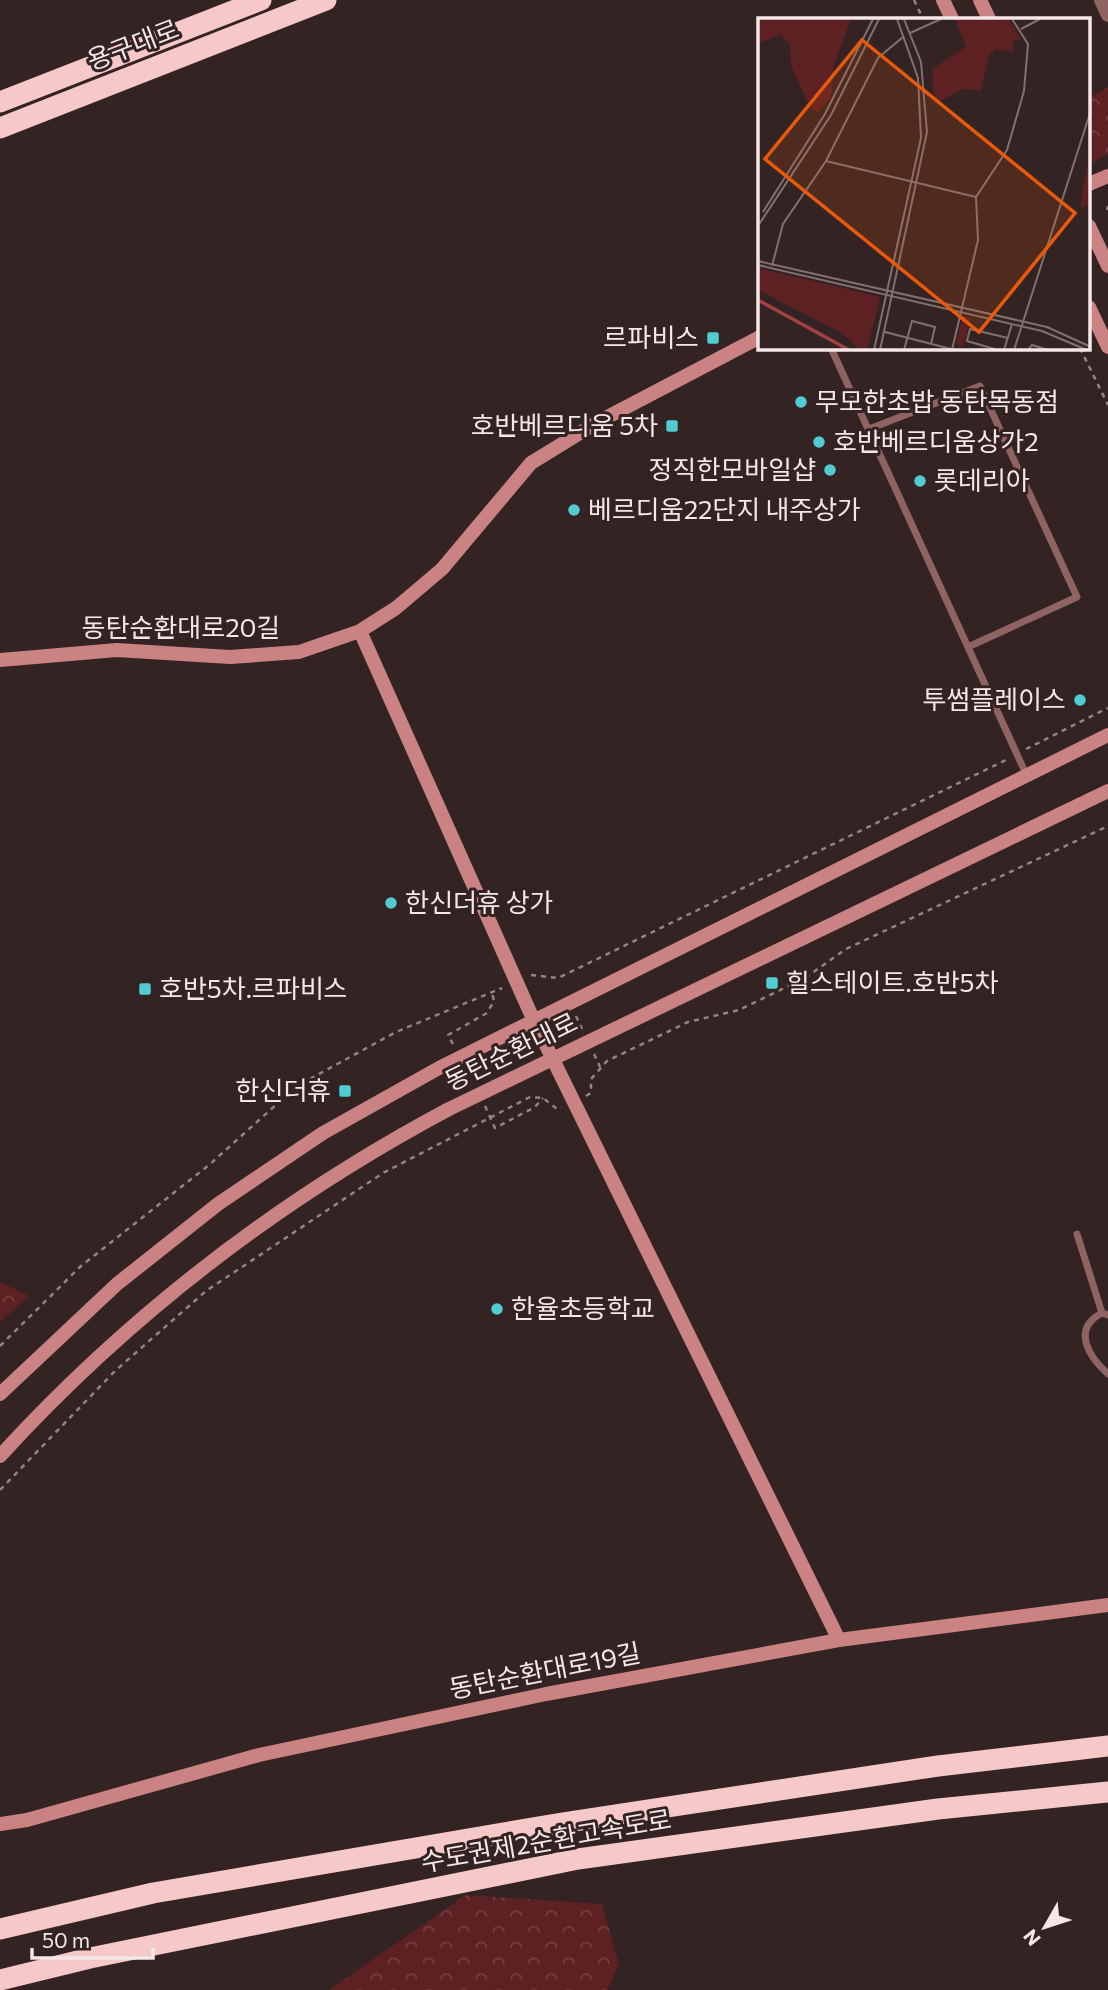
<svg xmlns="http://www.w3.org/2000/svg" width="1108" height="1990" font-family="Commissioner,'Noto Sans KR',sans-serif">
  <defs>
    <pattern id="forest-crowns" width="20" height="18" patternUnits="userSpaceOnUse" patternTransform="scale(1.75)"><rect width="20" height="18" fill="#5d2023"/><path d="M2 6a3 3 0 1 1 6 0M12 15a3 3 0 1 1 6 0" fill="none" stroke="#754043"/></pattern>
  </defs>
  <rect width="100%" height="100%" fill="#342323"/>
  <!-- forest -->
  <path fill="url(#forest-crowns)" d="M1108,87V154L1091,163L1089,98Z
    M0,1282L29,1296L0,1322Z
    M466,1895L602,1904L619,1965L607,1990H329Z"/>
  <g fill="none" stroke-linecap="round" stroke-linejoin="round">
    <!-- path -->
    <path stroke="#938484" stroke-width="2.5" stroke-dasharray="5 5" stroke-linecap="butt" d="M914,0L923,19
      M1107,210L1108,206
      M1080,348L1108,405
      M1026,749L1108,708
      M531,975L558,978L1008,759
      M576,1016L582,1029
      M453,1044L448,1035L487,1013L494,1001L492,993
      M594,1054L600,1067
      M586,1096L591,1093V1079L607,1061L688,1022L739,1010L805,978L846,949L1108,826
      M485,1106L495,1128L535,1107L543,1098
      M0,1346L81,1266L209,1165L297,1086L396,1032L502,988
      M0,1490L115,1371L206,1291L383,1173L530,1097L543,1098L557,1109L561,1107"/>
    <!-- lane -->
    <path stroke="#8f6362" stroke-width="7" d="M831,348L1026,774
      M869,429L980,386L1077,597L968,647
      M1077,1234L1102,1313
      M1108,1315L1102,1313C1071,1329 1089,1357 1108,1374"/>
    <!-- street -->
    <path stroke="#8f6362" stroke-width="14" d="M1101,0L1108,15"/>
    <!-- secondary -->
    <path stroke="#ca8382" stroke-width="14" d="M943,0L952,19
      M980,0L989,19
      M1089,184L1108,176
      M1089,226L1108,266
      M1089,307L1108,347
      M360,631L534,1021L839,1640
      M0,660L117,650L230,657L299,652L360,631L396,608L442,569L531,463L596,423L760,337
      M0,1394L117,1284L218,1204L323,1133L439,1068L1108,735
      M0,1456C129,1315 280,1199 449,1109L1108,791
      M0,1824L27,1820L259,1755L546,1694L839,1640L1108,1605"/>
    <!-- highway -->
    <path stroke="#f6c8c7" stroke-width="21" d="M0,102L261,0
      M0,128L326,0
      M0,1929L153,1893L562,1823L938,1766L1108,1746
      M0,1980L90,1958L578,1859L938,1809L1108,1792"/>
  </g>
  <!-- markers -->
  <g fill="#51ccd3" stroke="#342323" stroke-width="2.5">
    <rect x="706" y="331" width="14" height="14" rx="3.5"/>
    <circle cx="801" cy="402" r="7"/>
    <rect x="665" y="419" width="14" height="14" rx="3.5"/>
    <circle cx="819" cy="442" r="7"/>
    <circle cx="830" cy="470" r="7"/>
    <circle cx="920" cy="481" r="7"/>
    <circle cx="574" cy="510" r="7"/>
    <circle cx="1080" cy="700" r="7"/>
    <circle cx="391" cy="903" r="7"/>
    <rect x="765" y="976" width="14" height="14" rx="3.5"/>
    <rect x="138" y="982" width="14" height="14" rx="3.5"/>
    <rect x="338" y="1084" width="14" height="14" rx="3.5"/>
    <circle cx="497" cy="1309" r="7"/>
  </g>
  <g text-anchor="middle" stroke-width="6" stroke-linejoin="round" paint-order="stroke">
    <!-- street labels -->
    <g font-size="26" fill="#f3e7e7" stroke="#342323">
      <text transform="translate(133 45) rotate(-21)" y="9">용구대로</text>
      <text x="181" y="637">동탄순환대로20길</text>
      <text transform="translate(511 1052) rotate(-26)" y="9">동탄순환대로</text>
      <text transform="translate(545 1671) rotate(-11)" y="9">동탄순환대로19길</text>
      <text transform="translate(546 1841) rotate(-10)" y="9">수도권제2순환고속도로</text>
    </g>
    <!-- poi labels -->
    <g font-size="26" fill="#f3e7e7" stroke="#342323" text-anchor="start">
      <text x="699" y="347" text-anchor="end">르파비스</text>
      <text x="815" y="411">무모한초밥 동탄목동점</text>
      <text x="658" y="435" text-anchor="end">호반베르디움 5차</text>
      <text x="833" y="451">호반베르디움상가2</text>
      <text x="816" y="479" text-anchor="end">정직한모바일샵</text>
      <text x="934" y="490">롯데리아</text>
      <text x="588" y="519">베르디움22단지 내주상가</text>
      <text x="1066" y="709" text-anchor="end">투썸플레이스</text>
      <text x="405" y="912">한신더휴 상가</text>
      <text x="786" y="992">힐스테이트.호반5차</text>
      <text x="159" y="998">호반5차.르파비스</text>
      <text x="331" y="1100" text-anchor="end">한신더휴</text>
      <text x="511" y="1318">한율초등학교</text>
    </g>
  </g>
  <!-- overview -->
  <g transform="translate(758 18)">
    <rect width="332" height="332" fill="#342323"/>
    <path d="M0,1H93L76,47L73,80L60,94L53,91L33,48L32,26L22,16L0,26ZM197,1H251L263,21L254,24L256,34L238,31L231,37L223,73L206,71L176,86L174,51L208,29ZM332,135V186L323,190V182ZM0,250L119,278L122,282L109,332H102L85,316L0,272ZM205,298L213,300L205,329L198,326Z" fill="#5d2023"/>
    <path fill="none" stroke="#a34145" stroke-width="3.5" d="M0,282L91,332"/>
    <path fill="none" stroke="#807171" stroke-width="2" d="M263,11L282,1M152,15L183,1M68,143L218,179M5,194L67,96L115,1M0,208L73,97L121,1M0,243L289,309L333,329M0,247L284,313L329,332M14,248L25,206L68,143L120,40L145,19M127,314L197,332M116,332L163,120L160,60L139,1M122,332L169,114L163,44L146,1M146,332L154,303L177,309L173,326M194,332L220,222L218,179L249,132L266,73L270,26L254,1M240,332L209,323L212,311L250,320M246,332L254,306M256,332L333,92M270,332L274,327L290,332"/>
    <path fill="#e8590c" fill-opacity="0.15" stroke="#e8590c" stroke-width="3.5" d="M104,22L317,195L221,314L7,141Z"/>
    <rect width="332" height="332" fill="none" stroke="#f3e7e7" stroke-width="3.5"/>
  </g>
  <!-- north arrow -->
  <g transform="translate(1045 1927) rotate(231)" stroke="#342323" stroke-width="5" paint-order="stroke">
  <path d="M0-5L12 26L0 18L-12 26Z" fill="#f3e7e7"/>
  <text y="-10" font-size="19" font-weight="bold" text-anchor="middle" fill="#f3e7e7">N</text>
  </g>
  <!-- scale -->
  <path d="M32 1948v10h121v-10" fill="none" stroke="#f3e7e7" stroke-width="3.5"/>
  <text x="42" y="1948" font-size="21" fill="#f3e7e7" stroke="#342323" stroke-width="5" paint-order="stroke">50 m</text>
</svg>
